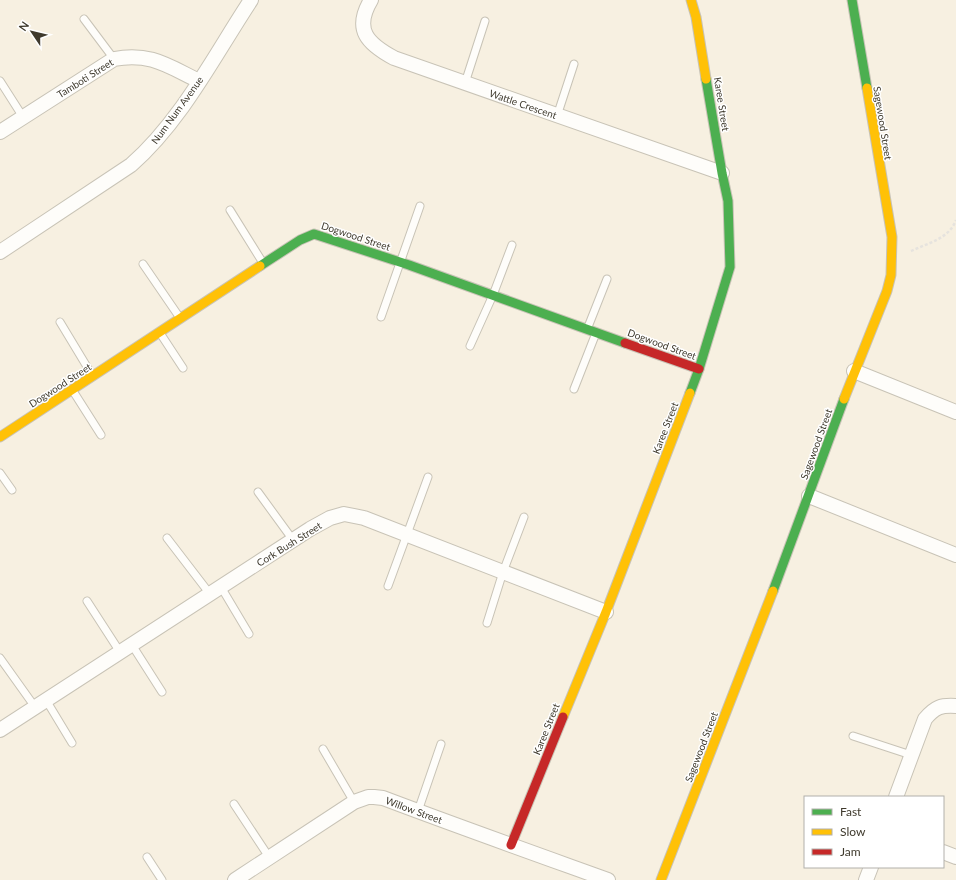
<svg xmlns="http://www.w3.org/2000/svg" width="956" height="880" font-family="Lato,sans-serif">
  <rect width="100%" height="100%" fill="#f7f0e1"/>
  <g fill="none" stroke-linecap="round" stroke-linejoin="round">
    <!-- lane casing -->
    <g stroke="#c8c3b6" stroke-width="9">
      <path id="lane" d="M84,19L114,59
        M0,81L23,117
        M465,83L485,21
        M557,116L574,64
        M230,210L263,263
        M143,264L180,318
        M381,317L420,206
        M60,322L92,375
        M588,327L607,279
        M160,333L183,368
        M470,346L493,295L512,245
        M574,389L596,333
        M73,391L101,435
        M0,473L12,490
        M258,492L293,540
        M167,538L210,594
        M388,586L428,477
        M221,587L249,634
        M87,601L120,652
        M487,623L503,572L524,517
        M132,645L162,692
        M0,658L35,707
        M46,700L72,743
        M853,736L911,755
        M323,749L354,802
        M234,804L269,857
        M418,811L441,744
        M147,857L162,880"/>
    </g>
    <!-- street casing -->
    <g stroke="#c8c3b6" stroke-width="16">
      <path id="street" d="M371,0C353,30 368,44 394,58L722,173
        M0,132L114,59C150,52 168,66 199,81
        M0,252L131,165C182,120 214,56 251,0
        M854,371L956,412
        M809,496L956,555
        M0,730L310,529L330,518L344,514L364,518L606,612
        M896,797L925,719C935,707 941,705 956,706
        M943,852L956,857
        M235,880L354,802L368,797H374L383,798C457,826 533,853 608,880
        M866,880L871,867"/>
    </g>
    <!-- fast casing -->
    <g stroke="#c8c3b6" stroke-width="11">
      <path id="fast" d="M852,0L867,88
        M260,266L300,240L314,234L409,265L625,343
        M690,393L699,369L730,267L728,201L722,173L706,79
        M773,591L844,399"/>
    </g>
    <!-- slow casing -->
    <g stroke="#c8c3b6" stroke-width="11">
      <path id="slow" d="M691,0L696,17L706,79
        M844,399L887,291L891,275L892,237L867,88
        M0,437L260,266
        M563,717L606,612L690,393
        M661,880L773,591"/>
    </g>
    <!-- jam casing -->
    <g stroke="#c8c3b6" stroke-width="11">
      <path id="jam" d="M625,343L699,369
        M511,845L563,717"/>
    </g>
    <!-- path -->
    <path stroke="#e6e3de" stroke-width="2.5" stroke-dasharray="3 2" stroke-linecap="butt" d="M911,251C928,243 949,239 956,220"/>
    <!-- lane -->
    <use href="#lane" stroke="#fefdfa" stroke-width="7"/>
    <!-- street -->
    <use href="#street" stroke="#fefdfa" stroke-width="14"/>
    <!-- fast -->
    <use href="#fast" stroke="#4caf50" stroke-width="9"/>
    <!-- slow -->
    <use href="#slow" stroke="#ffc107" stroke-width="9"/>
    <!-- jam -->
    <use href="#jam" stroke="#c62828" stroke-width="9"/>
  </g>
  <g text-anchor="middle" stroke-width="3" stroke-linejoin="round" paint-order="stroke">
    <!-- street labels -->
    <g font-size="10" fill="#3f3a2d" stroke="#fff">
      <text transform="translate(85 78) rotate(-32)" y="4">Tamboti Street</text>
      <text transform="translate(523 104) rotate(19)" y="4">Wattle Crescent</text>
      <text transform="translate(722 104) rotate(81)" y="4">Karee Street</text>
      <text transform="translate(177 110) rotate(-54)" y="4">Num Num Avenue</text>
      <text transform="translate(883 123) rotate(81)" y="4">Sagewood Street</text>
      <text transform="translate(356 236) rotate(18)" y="4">Dogwood Street</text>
      <text transform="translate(662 344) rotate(20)" y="4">Dogwood Street</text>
      <text transform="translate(60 385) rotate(-33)" y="4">Dogwood Street</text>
      <text transform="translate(665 428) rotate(-69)" y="4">Karee Street</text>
      <text transform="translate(816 444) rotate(-70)" y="4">Sagewood Street</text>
      <text transform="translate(289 544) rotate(-32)" y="4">Cork Bush Street</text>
      <text transform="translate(546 729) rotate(-68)" y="4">Karee Street</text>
      <text transform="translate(701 747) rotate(-69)" y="4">Sagewood Street</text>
      <text transform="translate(414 810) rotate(20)" y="4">Willow Street</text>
    </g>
  </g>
  <!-- legend -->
  <rect x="804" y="796" width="140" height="72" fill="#ffffff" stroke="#b2b0ab"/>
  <rect x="812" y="809" width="20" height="6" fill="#4caf50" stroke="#b2b0ab"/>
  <text x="840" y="816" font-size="12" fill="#3f3a2d">Fast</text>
  <rect x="812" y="829" width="20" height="6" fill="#ffc107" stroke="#b2b0ab"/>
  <text x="840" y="836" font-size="12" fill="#3f3a2d">Slow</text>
  <rect x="812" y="849" width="20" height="6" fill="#c62828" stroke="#b2b0ab"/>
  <text x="840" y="856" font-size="12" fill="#3f3a2d">Jam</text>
  <!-- north arrow -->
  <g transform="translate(32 32) rotate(305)" stroke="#ffffff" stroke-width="3" paint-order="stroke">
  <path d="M0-3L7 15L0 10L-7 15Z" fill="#3f3a2d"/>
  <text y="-6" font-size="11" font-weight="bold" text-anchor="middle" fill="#3f3a2d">N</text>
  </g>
</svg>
